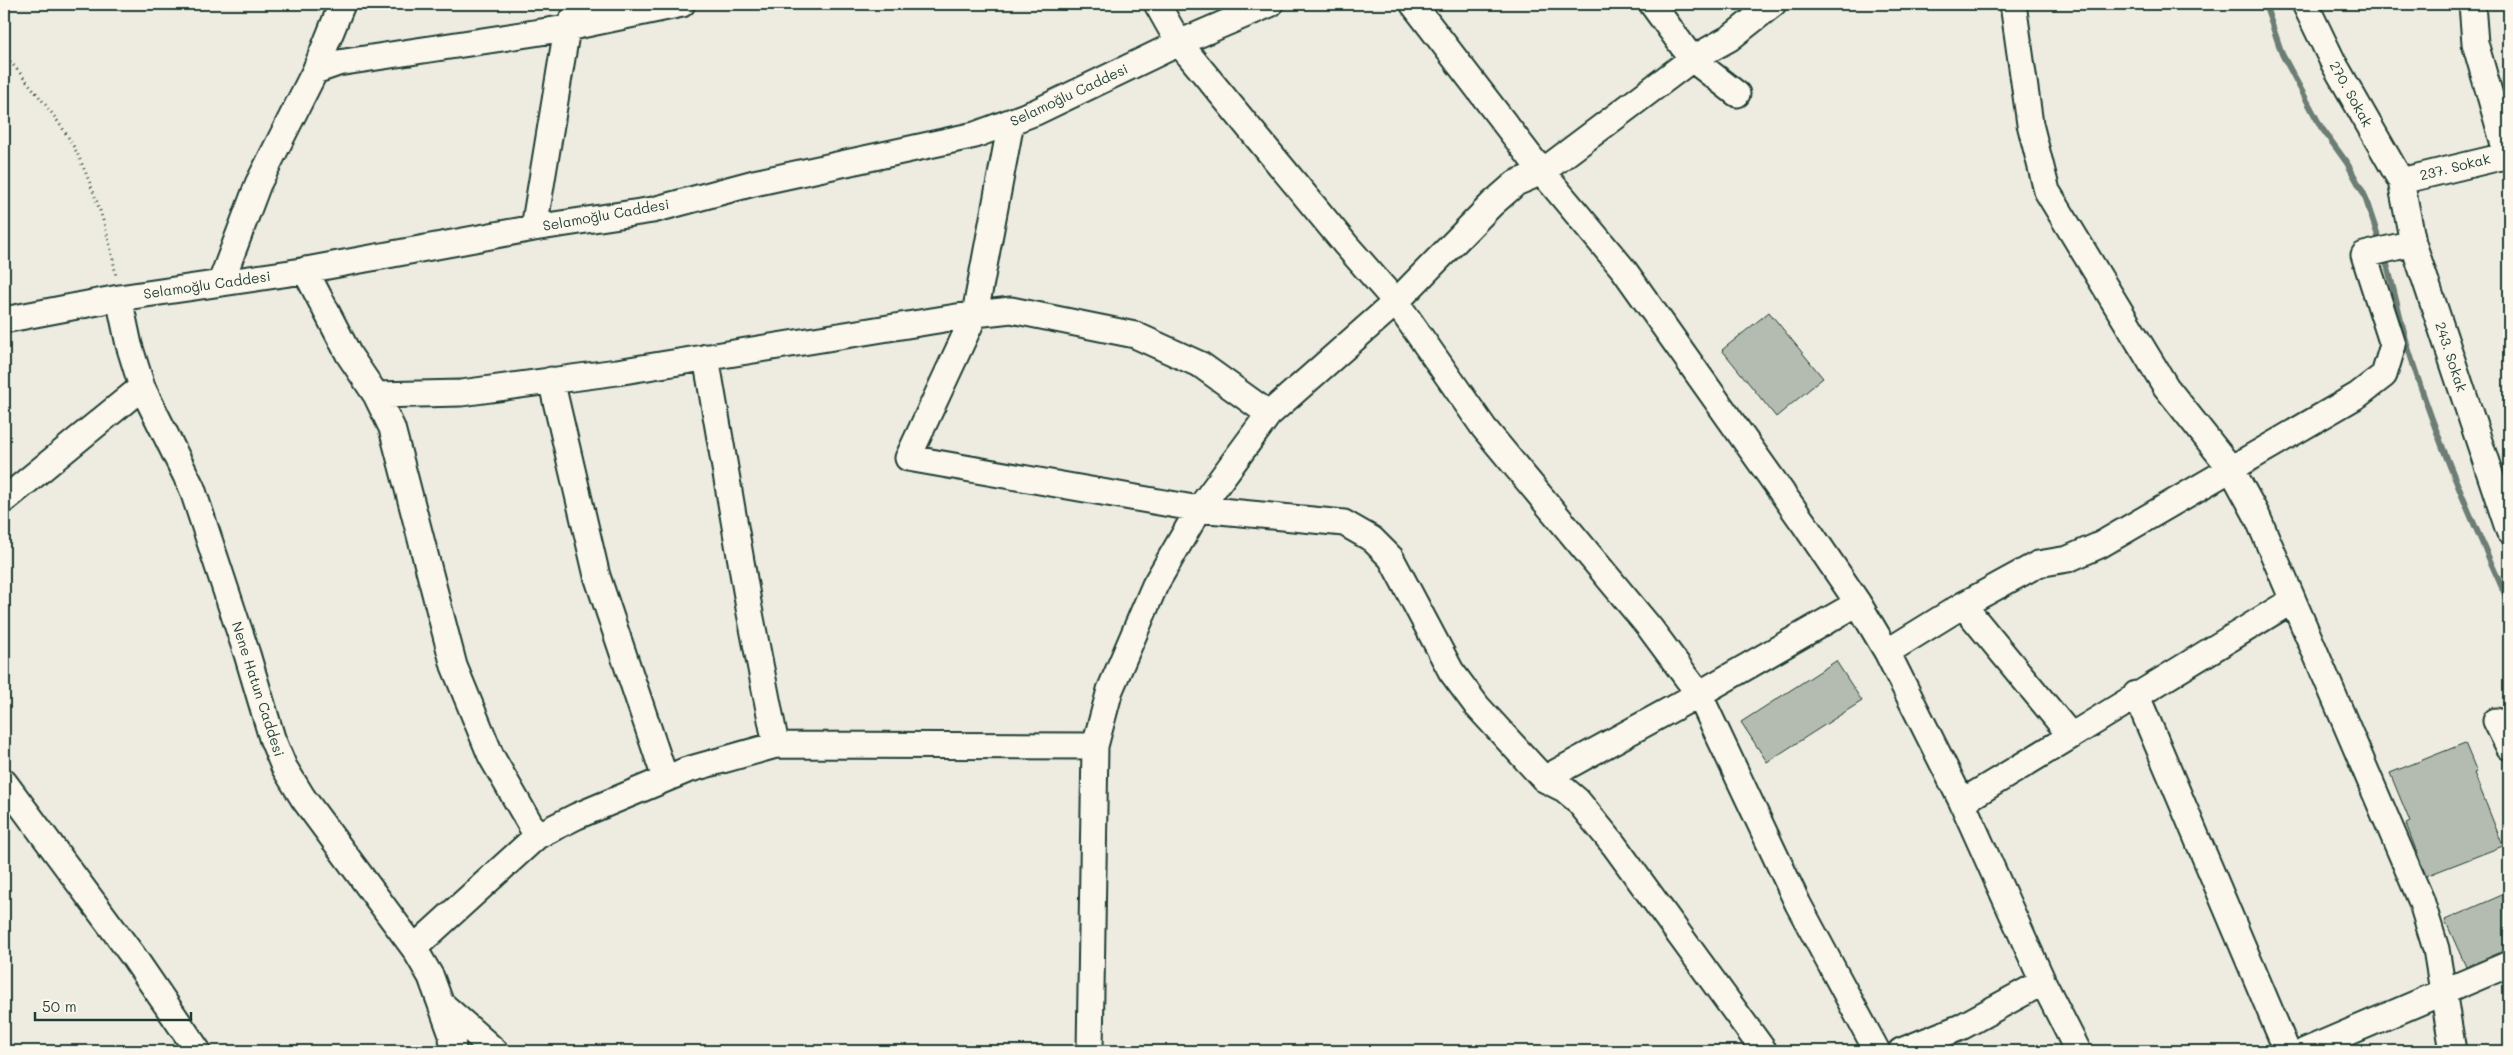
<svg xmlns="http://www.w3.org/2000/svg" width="2513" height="1055" font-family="Mali,sans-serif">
  <rect width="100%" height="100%" fill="#eeece1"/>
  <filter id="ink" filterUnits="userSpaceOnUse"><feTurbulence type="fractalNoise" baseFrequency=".02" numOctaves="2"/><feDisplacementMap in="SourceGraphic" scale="10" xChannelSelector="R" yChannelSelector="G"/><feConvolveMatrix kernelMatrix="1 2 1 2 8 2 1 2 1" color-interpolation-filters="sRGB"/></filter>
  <g filter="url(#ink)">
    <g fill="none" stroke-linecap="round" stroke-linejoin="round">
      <!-- stream -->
      <path stroke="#6c7d74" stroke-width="6" d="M2265,4L2282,54L2321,127L2347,163L2364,194L2381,245
        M2384,255C2395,289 2400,324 2411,357C2437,441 2473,523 2509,603"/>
    </g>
    <!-- building -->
    <path fill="#b4bbb0" stroke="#1f3d34" d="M1769,312L1823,378L1776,417L1722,350Z
      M1836,661L1862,701L1767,762L1741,722Z
      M2465,743L2477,772L2474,773L2503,846L2426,876L2406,824L2410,822L2390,773Z
      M2509,892V950L2466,967L2445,920Z"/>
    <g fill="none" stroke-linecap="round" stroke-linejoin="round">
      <!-- minor casing -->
      <g stroke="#1f3d34" stroke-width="29">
        <path id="minor" d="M1157,4L1179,43L1346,245L1396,302L1484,428L1650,628L1699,694L1798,904L1877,1051
          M1413,4L1542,172L1624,270L1805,525L1858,603L1887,652L1962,802L2043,982L2078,1051
          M1652,4L1692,59L1737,94
          M2013,4L2030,124L2047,191L2166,387L2232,470L2257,516L2421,900L2436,949L2453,1051
          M2305,4L2333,62L2401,181L2413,243L2509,531
          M2472,4L2475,43L2507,155
          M315,71L338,63L567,28L682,4
          M1011,122L975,314L908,458L1199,509L1344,523L1372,539L1391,558L1451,671L1477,706L1544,779L1699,694L1858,603
          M2401,181L2509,155
          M534,228L567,28L583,4
          M305,270L349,355L376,395L392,428L454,666L491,756L537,836
          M221,282L258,184L315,71L342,4
          M119,298L129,345L142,387L192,488L247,654L272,738L284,767L303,798L414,948L431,977L452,1035L453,1051
          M4,320L119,298L290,273L534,228L653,210L754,183L975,135L1036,112L1179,43L1270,4
          M706,357L749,608L776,745
          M551,380L597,576L665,778
          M376,395L461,393L617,372L975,314L1011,310L1135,335L1201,365L1269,414
          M4,500L142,387
          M1963,605L2071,736L2293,600
          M1887,652L1963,605L2038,564L2068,559L2100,545L2358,395L2384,375L2393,345L2364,255L2413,243
          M2136,694L2287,1051
          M2496,721L2509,747
          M1544,779L1564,789L1577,800L1614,845L1764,1051
          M4,782L133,956L198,1051
          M1962,802L2071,736
          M414,948L537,836L577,816L687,770L776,745L1095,746
          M443,1005L495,1051
          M1090,1051L1095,746L1110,690L1155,585L1199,509L1269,414L1396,302L1492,204L1516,183L1542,172L1692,59L1730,38L1773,4
          M1901,1051L1961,1027L2043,982
          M2305,1051L2509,964"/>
      </g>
      <!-- path -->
      <path stroke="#1f3d34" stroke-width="3" stroke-dasharray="1 4" stroke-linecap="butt" d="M4,54C28,83 60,119 77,153C95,192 110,235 116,277"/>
      <!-- minor -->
      <use href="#minor" stroke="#fbf7ec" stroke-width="25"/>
    </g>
  </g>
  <g text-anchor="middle" stroke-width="4" stroke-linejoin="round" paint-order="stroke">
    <!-- street labels -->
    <g font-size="14" fill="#1f3d34" stroke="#fbf7ec">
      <text transform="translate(2351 94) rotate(61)" y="5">270. Sokak</text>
      <text transform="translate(1069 95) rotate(-25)" y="5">Selamoğlu Caddesi</text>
      <text transform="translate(2455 167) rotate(-14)" y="5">237. Sokak</text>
      <text transform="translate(606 215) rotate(-10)" y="5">Selamoğlu Caddesi</text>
      <text transform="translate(207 285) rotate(-8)" y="5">Selamoğlu Caddesi</text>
      <text transform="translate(2451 357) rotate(72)" y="5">243. Sokak</text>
      <text transform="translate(258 689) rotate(72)" y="5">Nene Hatun Caddesi</text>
    </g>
  </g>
  <!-- margin -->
  <rect width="2513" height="1055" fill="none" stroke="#fbf7ec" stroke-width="20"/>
  <rect x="10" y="10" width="2493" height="1035" fill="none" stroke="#1f3d34" stroke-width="2" filter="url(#ink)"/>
  <!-- scale -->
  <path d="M35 1012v8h156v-8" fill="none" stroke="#1f3d34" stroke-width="2.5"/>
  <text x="42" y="1012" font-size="15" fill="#1f3d34" stroke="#fbf7ec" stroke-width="4" paint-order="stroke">50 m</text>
</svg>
